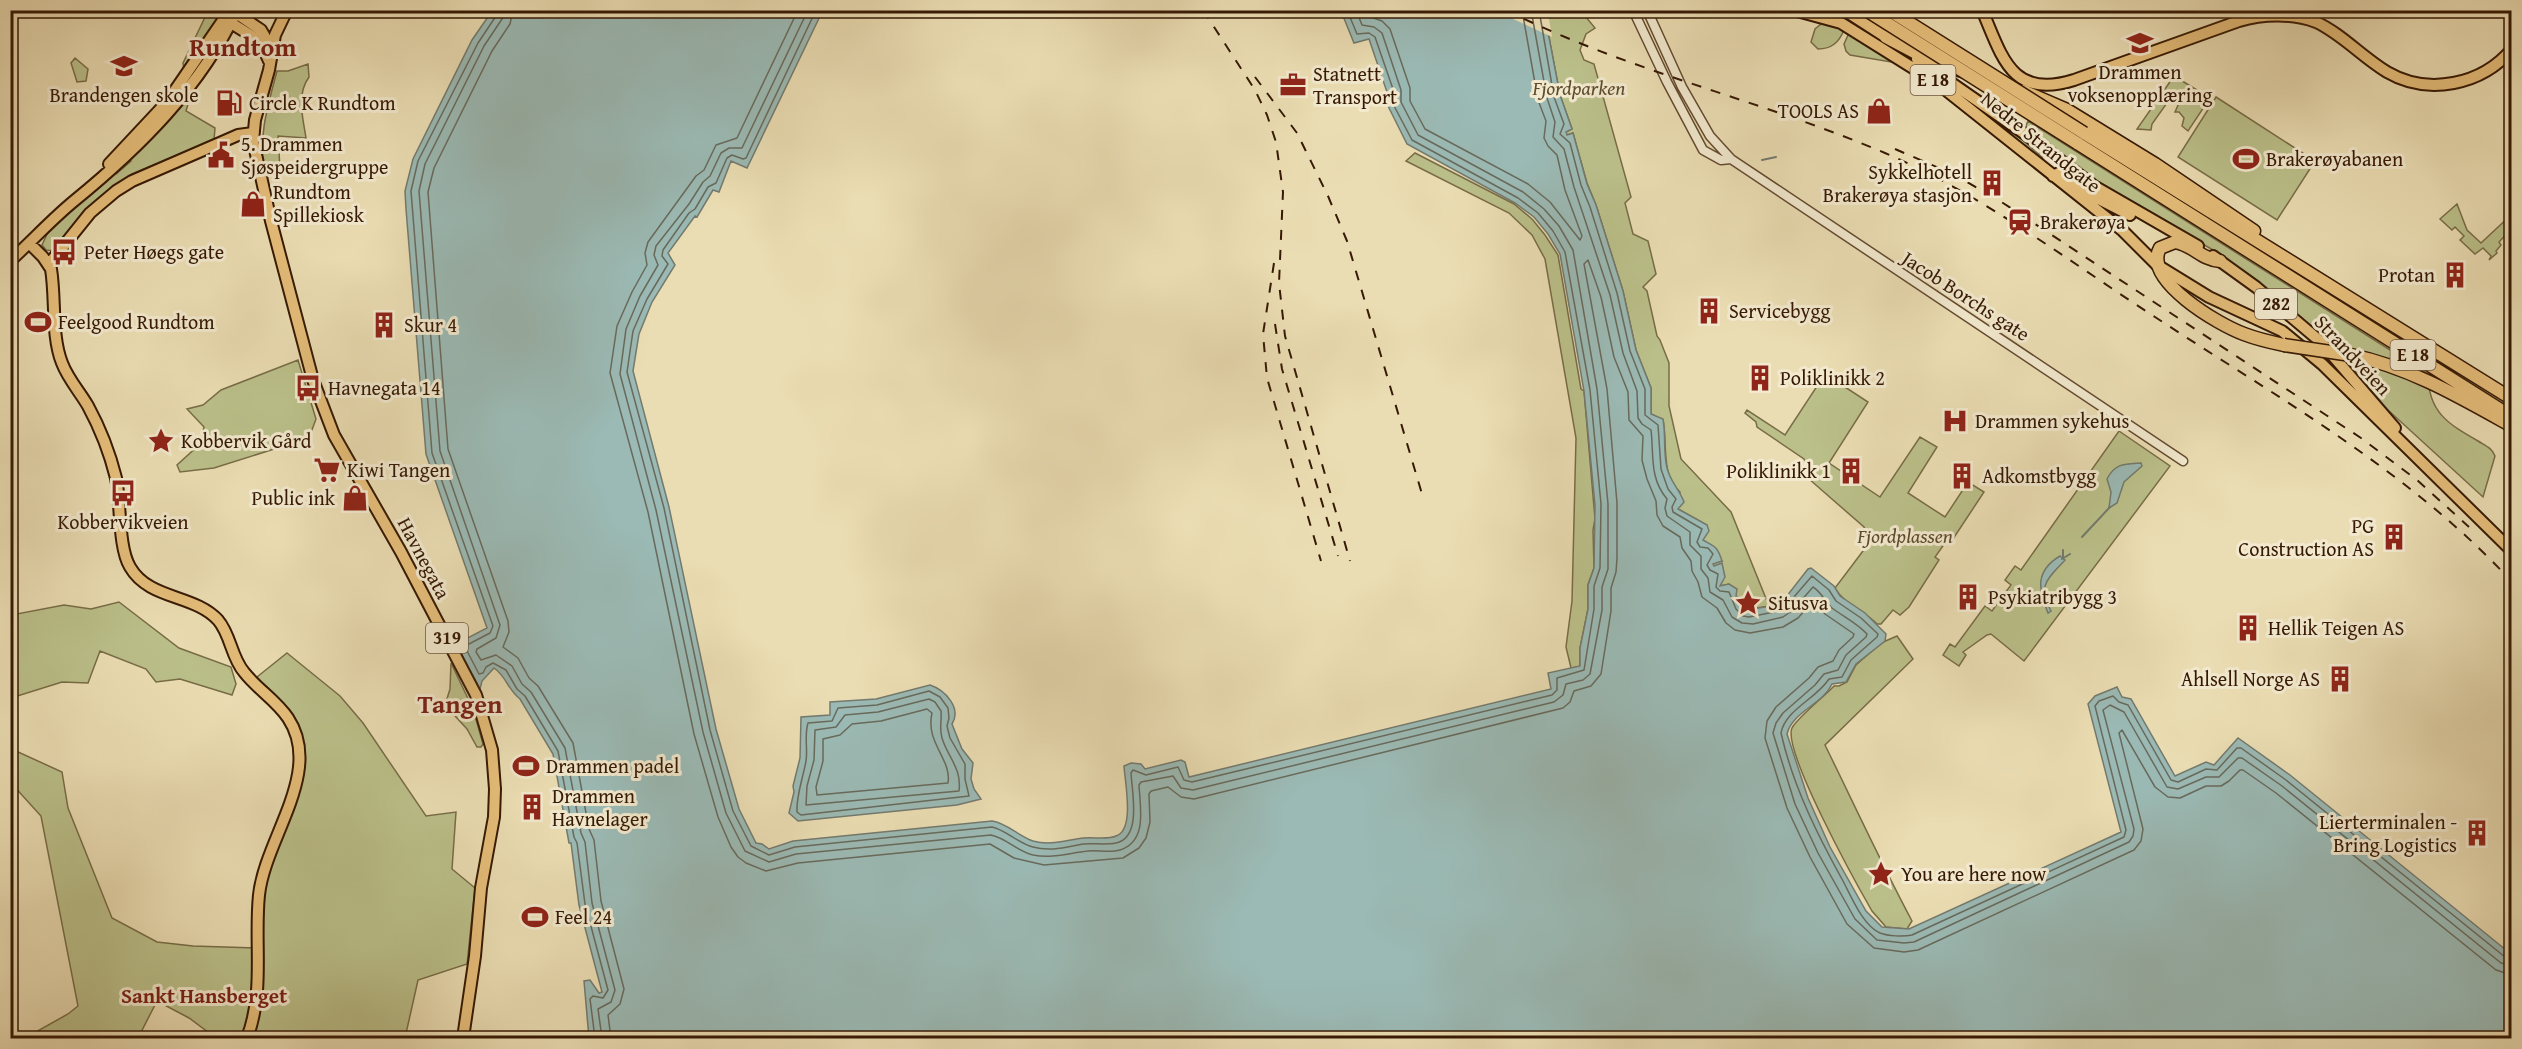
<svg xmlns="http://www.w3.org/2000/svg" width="2522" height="1049" font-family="'Gentium Book Plus',serif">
  <rect width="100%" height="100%" fill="#ebddb3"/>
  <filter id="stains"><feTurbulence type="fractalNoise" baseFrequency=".00333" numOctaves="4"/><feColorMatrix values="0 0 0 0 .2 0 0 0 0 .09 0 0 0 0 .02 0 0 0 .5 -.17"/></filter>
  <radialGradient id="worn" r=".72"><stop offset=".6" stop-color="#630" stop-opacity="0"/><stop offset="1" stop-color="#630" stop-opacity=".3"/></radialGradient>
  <!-- green -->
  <path fill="#bbc08a" stroke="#786c47" stroke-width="1.5" d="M208,11H224L184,70L183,63Z
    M1544,11H1581L1595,28L1586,34L1580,50L1584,60L1594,64L1631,197L1625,203L1633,234L1648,241L1656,274L1643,287L1647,291L1657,336L1660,340L1669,363V406L1681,459L1731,512L1769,606L1745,610L1729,584L1720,586L1722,581V564L1714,566L1713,563L1722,561L1703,540L1707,525L1678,509L1680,492C1660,474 1668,444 1663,420L1651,414V388L1636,350L1623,291L1596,205L1587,183L1573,133L1567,135L1566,132L1572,129L1560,95Z
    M1834,11L1931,71L1995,116L2042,157L2045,163L1935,76L1854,25Z
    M1821,24H1832L1844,30C1839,42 1832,49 1818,49L1811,42L1815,29Z
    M1849,33L1892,59L1891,62L1850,55L1846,51L1844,44Z
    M75,58L88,69L86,81L77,82L71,63Z
    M308,64L309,77C296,95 303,118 306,138L278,136L280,169L264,172C258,137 268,105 277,71H288Z
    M2174,76L2210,98L2188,131L2182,126L2184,118L2179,112H2175L2179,103L2175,100L2173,103L2169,100L2152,124L2151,130L2137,129Z
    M189,93L191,94L186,111L215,128L214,140L132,174L80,217L75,223V229L55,251L46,250L42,245L49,230L113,172L116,174L131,161L129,158Z
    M2216,97L2315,161L2277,220L2178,157Z
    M2028,121L2428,374C2428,412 2448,424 2478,441C2486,446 2492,448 2495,456L2483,497L2388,410L2332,346L2242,271L2213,250L2127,200L2076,168L2025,128Z
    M1415,153L1514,204L1532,219L1545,235L1558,255L1581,389L1584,391L1595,519L1593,530L1594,568L1588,585V609L1580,648V667L1571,668L1566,647L1572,601L1576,438L1545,259L1532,235L1509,213L1406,161Z
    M2457,204L2467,230L2481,243L2511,215V229L2499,242L2501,245L2496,251L2497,253L2489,260L2491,256L2483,248L2475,254L2460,240L2464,236L2455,227L2452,230L2440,219Z
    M298,360L316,419L309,438L214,468L180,472L177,465L200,444L204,427L187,409L203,405L221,390Z
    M1825,374L1868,402L1829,463L1880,497L1920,437L1937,447L1908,493L1945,517L1968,482L1984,492L1949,545L1945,543L1935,557L1939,560L1909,607L1900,615L1893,610L1881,624H1877C1864,611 1844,604 1835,588L1869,543L1864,527L1809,479V470L1804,459L1757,427L1756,422L1745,413L1747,410L1785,435Z
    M2119,431L2170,466L2024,661L1991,634L1987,635L1963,652L1966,655L1959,666L1943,655L1950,644L1955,647L1985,606L1992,611L2011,585L2005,580L2015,566L2021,570Z
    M119,602L179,648L231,667L236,684L232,695L180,679L156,682L146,669L100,651L88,683L62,682L11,698V615L64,605L91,609Z
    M1897,636L1913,659L1825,745C1854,804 1881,863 1912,921L1907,929L1886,927L1872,911C1857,885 1782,750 1792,728C1797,718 1825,696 1834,686H1839L1847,682L1856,665L1881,643Z
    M287,653L340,696L363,723L426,816L456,812L452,869L475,888L467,964L418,980L405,1038H247L250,1030L259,897L298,780L292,725L252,681Z
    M451,663L473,709L483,744L481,747H477L467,729L445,705L450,689Z
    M10,751H16L62,772L68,808L112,918L157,942L193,946L257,948L256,970L251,990L252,1010L244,1038H216L189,1018L157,1001L138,1038H25L68,1014L78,1006L41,816L11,783Z"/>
  <!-- water -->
  <path fill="#9bbab5" stroke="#737a6e" stroke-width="1.5" d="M823,10L747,168L731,161L719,192L713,190L697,217L695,216L668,253L675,265L652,302L639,334L633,371L669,507L716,729L739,809L756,843L762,844L769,849L793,841L992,821C1007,823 1018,836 1033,841C1051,846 1066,840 1084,838C1094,837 1108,840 1116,836C1135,830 1125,783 1124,766L1131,763L1141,764L1145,769L1181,760L1185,762L1189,777L1551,689L1548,673L1580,666V648L1588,609V585L1594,568L1595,505L1584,391L1560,254L1548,234L1534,217L1515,203L1407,144L1386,102L1384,97L1388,95L1369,39L1354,43L1341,11H1544L1560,95L1572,129L1566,132L1567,135L1573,133L1587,184L1596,205L1623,291L1636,350L1651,388V414L1663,419C1666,436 1663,452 1667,468C1670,481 1679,489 1684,502L1678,509L1707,525L1709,531L1703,540C1713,546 1717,545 1722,561L1713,564L1714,566L1722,563L1725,577L1720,586L1729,584L1737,589L1736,596L1741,599V606L1745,610L1772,606L1783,601L1808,569L1811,568L1834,586L1840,596L1865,613L1886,634L1885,641L1856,664L1846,682L1832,684C1823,704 1792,712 1787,734L1808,798L1830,847L1866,911L1882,927L1909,929L2121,832L2088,704L2095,696L2117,687L2122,697L2131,699L2175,776L2206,762L2214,765L2238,738L2290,775L2511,954V1038H589L584,981L590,980L599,993L602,992L579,905L571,843H569L553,754L520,699C508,690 506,676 494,668L482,681L480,689L456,644L487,628L426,454L406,209L405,191L413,159L472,40L492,11Z
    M2141,463L2142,466L2124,482L2117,503L2109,508L2111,492L2107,479C2115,463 2125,464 2141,463Z
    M2060,556L2065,560C2048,579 2037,584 2051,611L2048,613C2038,589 2035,571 2060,556Z
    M930,685C945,690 962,708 952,724L962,749L973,763L971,779L974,789L981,799L957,805L798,821L789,813L794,792L793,786L800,758L801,717L830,715V702L876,699Z"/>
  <!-- pier -->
  <path fill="#ebddb3" d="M1496,11H1530L1549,19L1552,37Z"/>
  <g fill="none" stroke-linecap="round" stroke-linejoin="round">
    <!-- shore -->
    <path stroke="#686a5c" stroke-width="1.5" d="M496,10V16L478,43L418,161L411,191L432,453L493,626L490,633L467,645L466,649L479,674L483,673L486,667L493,663L506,670L517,689L525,696L558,751L574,837L577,843L585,904L608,990L603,998L593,996L590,999L595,1038
      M504,10L502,19L484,46L425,164L419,191L440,451L500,625L496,638L477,649L476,652L481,660L496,655L512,666L522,684L531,692L565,748L581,833L585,842L592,903L615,990L611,1002L598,1009L602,1038
      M513,10L510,24L492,51L434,168L428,192L448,449L508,621L509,632L503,647L518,658L529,678L538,686L573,743L589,829L594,840L601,901L624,989L620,1004L608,1015L611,1038
      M798,10L737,138L716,145L704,170L696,176L648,242L645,253L647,265L632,292L617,326L610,373L648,512L694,734L718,817L731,847L738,857L746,863L766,871L798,863L990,844L1014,858L1044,865L1123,858L1139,848L1146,838L1150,822L1149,794L1151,791L1168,787L1181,797L1194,799L1563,708L1570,702L1574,691L1591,686L1601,674L1611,611V588L1616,572L1617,558V503L1607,389L1584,264L1588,260L1601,297L1614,357L1628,392L1629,420L1643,436L1642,460L1647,479L1656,501L1657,515L1663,526L1680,537L1682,548L1691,561L1692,571L1698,582L1702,597L1717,608L1726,623L1735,630L1750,633L1783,627L1798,618L1814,600L1825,614L1854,634L1853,637L1839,650L1833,661L1818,667L1809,678L1776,707L1767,721L1765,738L1787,808L1810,857L1847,924L1874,948L1904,952L1918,950L2134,850L2141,841L2143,829L2119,733L2122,730L2155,787L2168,797L2180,798L2206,786H2221L2229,781L2240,770H2243L2276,793L2496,970L2512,975
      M808,10L742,148H729L721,153L710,176L703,182L689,204L656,246L654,255L658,265L640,296L626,329L620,374L656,510L703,732L726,813L745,851L769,862L796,854L991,835C1006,838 1017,851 1033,855C1052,859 1069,853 1088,851C1098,850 1110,853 1120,850C1148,841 1140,807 1139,785L1141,782L1173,776L1181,788L1193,790L1554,702L1563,695L1566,684L1583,680L1590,674L1602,610V587L1608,569V504L1597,389L1573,250L1559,226L1544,209L1523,192L1418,135L1401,102V90L1382,33L1374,27L1362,25L1356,10
      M816,10L746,158L743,159L732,155L727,158L716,183L708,187L695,209L689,213L663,250L662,256L668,264L647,299L633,331L627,372L664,508L710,730L733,811L751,846L769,855L795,847L992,827C1004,829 1018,843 1033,847C1050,852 1066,847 1083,844C1094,843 1105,845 1116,843C1142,838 1132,792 1131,773L1133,770L1146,775L1178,767L1184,780L1192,782L1552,695L1557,690V678L1584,670L1594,609V586L1600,568L1601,504L1590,390L1565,252L1553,231L1538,213L1518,198L1412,140L1392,102L1394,92L1375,37L1369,33L1357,34L1347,10
      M1366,10L1368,16L1382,21L1390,29L1410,88V101L1425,129L1528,184L1550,202L1580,240L1582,236L1565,190L1557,155L1548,146L1544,138L1546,121L1538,100L1522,10
      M1531,10L1547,98L1555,122L1553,137L1564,149L1574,187L1610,295L1623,353L1637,391L1638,418L1642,424L1651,430C1654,454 1649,478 1667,499L1665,508L1667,516L1690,532V545L1701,556V569L1708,578L1710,592L1723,600L1732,617L1742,623L1753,624L1783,617L1793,610L1813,587C1821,592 1825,601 1832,608C1844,617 1857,623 1867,634L1866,637L1846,655L1838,670L1824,674L1815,685L1783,713L1776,723L1773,733L1795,804L1818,853L1855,919L1877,940L1904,943L1914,942L2129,842L2133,836L2134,829L2103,710L2110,705L2124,712L2167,787L2178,789L2206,777H2219L2238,758H2242L2282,786L2501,963L2512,966
      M1539,10L1554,97L1564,124L1560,134L1570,143L1581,185L1590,207L1617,293L1630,351L1645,389V415L1658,425L1661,469L1668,489L1676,499L1672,507L1673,512L1702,529L1697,542L1700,547L1708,548L1713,554L1707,565L1710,570L1718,574L1716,587L1720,591L1729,592L1736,609L1743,616L1749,617L1774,612L1787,605L1812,576L1829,590L1836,601L1861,618L1878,634L1877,637L1851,660L1842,677L1829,679C1816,699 1785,710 1781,733C1793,786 1817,834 1843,881C1851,896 1863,926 1880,933C1888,936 1903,937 1912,935L2124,837L2126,830L2095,706L2099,701L2113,696L2119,702L2128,705L2171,780L2178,782L2206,769L2217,770L2237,748H2241L2286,780L2505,957L2512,958
      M929,691L940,697L948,708L949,718L947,726L950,738L965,764V779L969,796L801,815L797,812C796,796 803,778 806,761C808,749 804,736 808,723L832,721L838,708L877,705Z
      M929,699L935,702L941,711C942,720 939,728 942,738C948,758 962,768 959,791L806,805L807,786L814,760L815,730L836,727L845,715L878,712Z
      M927,709L932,713C925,743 952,759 948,783L817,795L816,787L823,761V739L840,735L852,724L881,721Z"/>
    <!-- stream -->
    <path stroke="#737a6e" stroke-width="2" d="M1762,160L1776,157
      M2082,537L2110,507
      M2063,558V550
      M2062,559L2070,554"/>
    <!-- minor casing -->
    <g stroke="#634a30" stroke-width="11">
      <path id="minor" d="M1633,10L1667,82L1703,150L1721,160L1731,159
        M1647,10L1682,87L1710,136L1731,159L2183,461"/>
    </g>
    <!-- major casing -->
    <g stroke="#361904" stroke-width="14">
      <path id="major" d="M287,10L275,35L269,70L255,120L253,141L271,221L313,380L334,435L401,552L476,695L492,750L495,789L494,817L481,888L475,956L463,1038
        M1844,10L1892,41
        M1982,10C2002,56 2011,100 2074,80L2239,21C2262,14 2293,13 2316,22C2342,34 2362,57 2387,72C2428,96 2482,85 2512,49
        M1797,11L1841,23L1937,83L2122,230L2157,265L2209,297L2282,331L2322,364L2512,551
        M229,14L236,13L261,30L272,49
        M229,18L231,23L260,41L269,61
        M1917,59L2038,143L2094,186L2198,246
        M109,164L167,102L230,10
        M2053,176L2059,173L2065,175L2093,196L2130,215
        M29,243L43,257L51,269C56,299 51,335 62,363C68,379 80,392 88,406C100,428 110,454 116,478C121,502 118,547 130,567C149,600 194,594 218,620C231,635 231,657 244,672C257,689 276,700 288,718C324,772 265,838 259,895C254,943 265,991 247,1038
        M2213,256L2256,287L2321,342L2395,428
        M10,261C32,241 52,219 74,201C139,148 201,87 237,10
        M49,264L90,213L116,191L132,181L222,142L238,135L253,133"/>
    </g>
    <!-- highway casing -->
    <g stroke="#361904" stroke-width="15">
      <path id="highway" d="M1793,10H1799
        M1886,37L1933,62L2002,83
        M2023,91L2067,110L2155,164L2254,231
        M2084,133L2512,399
        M2077,143L2512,417
        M2220,261C2202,260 2192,244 2175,242L2160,248C2142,280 2219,325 2244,334C2257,339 2270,342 2284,345
        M2351,355C2409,367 2460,397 2512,426"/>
    </g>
    <!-- minor -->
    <use href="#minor" stroke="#f2e9ce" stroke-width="8"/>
    <!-- major -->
    <use href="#major" stroke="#e6be7a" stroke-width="10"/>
    <!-- highway -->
    <use href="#highway" stroke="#e6be7a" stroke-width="12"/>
    <!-- rail -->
    <path stroke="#361904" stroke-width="2" stroke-dasharray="10 10" stroke-linecap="butt" d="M1203,10L1255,90L1267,115L1276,142L1283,192L1279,283L1285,336L1350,561
      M1506,10C1627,71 1761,100 1885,153C1981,194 2067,260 2155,317C2278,398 2411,472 2512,582
      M1255,77L1297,133L1328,196L1347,241L1422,494
      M1895,149L1955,175L2003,203L2361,438L2417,480L2469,527
      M1274,263L1263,334L1267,378L1321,561
      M1275,324L1282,369L1338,556"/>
    <!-- highway-bridge casing -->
    <g stroke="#361904" stroke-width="15" stroke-linecap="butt">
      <path id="highway-bridge" d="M1866,10L2077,143
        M1889,10L2084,133
        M2284,345L2351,355"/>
    </g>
    <!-- highway-bridge -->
    <use href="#highway-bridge" stroke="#e6be7a" stroke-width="12"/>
  </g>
  <!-- icons -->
  <defs>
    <g id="school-bare" transform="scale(2.07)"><path d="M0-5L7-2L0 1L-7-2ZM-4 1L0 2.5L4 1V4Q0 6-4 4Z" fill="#8f2418" stroke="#f2e9ce" stroke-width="2.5" paint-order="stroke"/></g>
    <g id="office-bare" transform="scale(2.07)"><path d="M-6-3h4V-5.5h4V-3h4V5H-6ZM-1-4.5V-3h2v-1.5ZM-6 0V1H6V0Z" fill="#8f2418" stroke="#f2e9ce" stroke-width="2.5" paint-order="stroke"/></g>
    <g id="fuel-bare" transform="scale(2.07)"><path d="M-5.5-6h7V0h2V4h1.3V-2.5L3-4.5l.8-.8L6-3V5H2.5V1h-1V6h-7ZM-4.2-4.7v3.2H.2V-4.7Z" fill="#8f2418" stroke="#f2e9ce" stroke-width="2.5" paint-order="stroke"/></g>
    <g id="shop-bare" transform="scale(2.07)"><path d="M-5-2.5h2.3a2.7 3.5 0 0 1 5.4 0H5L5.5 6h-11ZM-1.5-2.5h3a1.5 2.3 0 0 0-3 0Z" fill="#8f2418" stroke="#f2e9ce" stroke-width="2.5" paint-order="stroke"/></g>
    <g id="civic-bare" transform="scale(2.07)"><path d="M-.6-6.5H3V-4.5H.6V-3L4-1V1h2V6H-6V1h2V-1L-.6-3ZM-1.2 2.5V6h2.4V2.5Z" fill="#8f2418" stroke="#f2e9ce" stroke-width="2.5" paint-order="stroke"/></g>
    <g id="stadium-bare" transform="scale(2.07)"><path d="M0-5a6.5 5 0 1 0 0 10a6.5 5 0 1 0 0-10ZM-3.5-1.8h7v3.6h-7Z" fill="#8f2418" stroke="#f2e9ce" stroke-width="2.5" paint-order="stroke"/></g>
    <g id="building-bare" transform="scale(2.07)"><path d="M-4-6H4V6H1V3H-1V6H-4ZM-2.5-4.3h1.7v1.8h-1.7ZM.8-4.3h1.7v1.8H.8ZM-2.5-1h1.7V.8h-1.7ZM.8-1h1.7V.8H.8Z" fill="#8f2418" stroke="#f2e9ce" stroke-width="2.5" paint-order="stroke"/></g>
    <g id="station-bare" transform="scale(2.07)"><path d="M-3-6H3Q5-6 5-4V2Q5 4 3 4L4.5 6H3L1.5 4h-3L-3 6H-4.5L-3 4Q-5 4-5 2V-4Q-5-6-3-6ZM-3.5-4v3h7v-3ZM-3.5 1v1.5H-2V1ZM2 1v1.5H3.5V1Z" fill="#8f2418" stroke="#f2e9ce" stroke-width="2.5" paint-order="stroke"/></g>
    <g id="bus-bare" transform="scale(2.07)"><path d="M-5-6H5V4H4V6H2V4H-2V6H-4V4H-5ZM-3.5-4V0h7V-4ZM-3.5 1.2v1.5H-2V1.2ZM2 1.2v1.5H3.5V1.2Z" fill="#8f2418" stroke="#f2e9ce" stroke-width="2.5" paint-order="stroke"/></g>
    <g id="hospital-bare" transform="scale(2.07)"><path d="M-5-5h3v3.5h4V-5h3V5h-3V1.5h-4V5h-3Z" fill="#8f2418" stroke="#f2e9ce" stroke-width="2.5" paint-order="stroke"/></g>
    <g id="sight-bare" transform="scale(2.07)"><path d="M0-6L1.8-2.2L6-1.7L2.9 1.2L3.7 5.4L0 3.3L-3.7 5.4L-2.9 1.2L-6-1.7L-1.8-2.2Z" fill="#8f2418" stroke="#f2e9ce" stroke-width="2.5" paint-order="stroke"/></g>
    <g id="supermarket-bare" transform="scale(2.07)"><path d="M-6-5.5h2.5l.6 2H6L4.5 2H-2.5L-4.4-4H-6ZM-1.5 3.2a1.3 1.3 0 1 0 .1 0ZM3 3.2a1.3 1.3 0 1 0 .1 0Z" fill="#8f2418" stroke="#f2e9ce" stroke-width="2.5" paint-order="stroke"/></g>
  </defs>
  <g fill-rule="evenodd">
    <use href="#school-bare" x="2140" y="43"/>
    <use href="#school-bare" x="124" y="66"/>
    <use href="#office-bare" x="1293" y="85"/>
    <use href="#fuel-bare" x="229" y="103"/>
    <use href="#shop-bare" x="1879" y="111"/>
    <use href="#civic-bare" x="221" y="155"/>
    <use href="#stadium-bare" x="2246" y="159"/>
    <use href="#building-bare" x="1992" y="183"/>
    <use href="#shop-bare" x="253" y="204"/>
    <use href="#station-bare" x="2020" y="222"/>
    <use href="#bus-bare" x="64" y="252"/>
    <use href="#building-bare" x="2455" y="275"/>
    <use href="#building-bare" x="1709" y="311"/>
    <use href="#stadium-bare" x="38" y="322"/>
    <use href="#building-bare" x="384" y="325"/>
    <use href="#building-bare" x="1760" y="378"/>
    <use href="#bus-bare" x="308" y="388"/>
    <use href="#hospital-bare" x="1955" y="421"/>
    <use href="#sight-bare" x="161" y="441"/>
    <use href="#supermarket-bare" x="327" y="470"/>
    <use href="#building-bare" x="1851" y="471"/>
    <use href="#building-bare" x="1962" y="476"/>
    <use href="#bus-bare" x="123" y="493"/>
    <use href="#shop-bare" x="355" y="498"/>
    <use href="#building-bare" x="2394" y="537"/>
    <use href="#building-bare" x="1968" y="597"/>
    <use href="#sight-bare" x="1748" y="603"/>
    <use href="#building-bare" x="2248" y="628"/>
    <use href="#building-bare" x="2340" y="679"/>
    <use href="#stadium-bare" x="526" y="766"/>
    <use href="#building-bare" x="532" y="807"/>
    <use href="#building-bare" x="2477" y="833"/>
    <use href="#sight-bare" x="1881" y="874"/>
    <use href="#stadium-bare" x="535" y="917"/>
  </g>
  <g text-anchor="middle" stroke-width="6" stroke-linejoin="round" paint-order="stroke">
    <!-- shield labels -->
    <g fill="#f2e9ce" stroke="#6e5741" stroke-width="1.5">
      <rect x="1910.5" y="65" width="45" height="30" rx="4.5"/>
      <rect x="2255" y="289" width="42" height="30" rx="4.5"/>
      <rect x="2390.5" y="340" width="45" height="30" rx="4.5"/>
      <rect x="426" y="623" width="42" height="30" rx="4.5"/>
    </g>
    <g font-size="18" font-weight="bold" fill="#361904">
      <text x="1933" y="86">E 18</text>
      <text x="2276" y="310">282</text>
      <text x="2413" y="361">E 18</text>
      <text x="447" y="644">319</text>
    </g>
    <!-- poi labels -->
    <g font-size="20" fill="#361904" stroke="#f2e9ce" text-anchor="start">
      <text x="2140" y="79" text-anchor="middle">Drammen<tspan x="2140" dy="23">voksenopplæring</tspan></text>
      <text x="1313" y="81">Statnett<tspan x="1313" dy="23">Transport</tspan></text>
      <text x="124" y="102" text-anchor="middle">Brandengen skole</text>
      <text x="249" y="110">Circle K Rundtom</text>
      <text x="1859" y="118" text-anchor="end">TOOLS AS</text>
      <text x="241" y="151">5. Drammen<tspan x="241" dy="23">Sjøspeidergruppe</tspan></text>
      <text x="2266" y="166">Brakerøyabanen</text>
      <text x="1972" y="179" text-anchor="end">Sykkelhotell<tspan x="1972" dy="23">Brakerøya stasjon</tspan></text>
      <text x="273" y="199">Rundtom<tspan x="273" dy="23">Spillekiosk</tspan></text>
      <text x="2040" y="229">Brakerøya</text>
      <text x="84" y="259">Peter Høegs gate</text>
      <text x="2435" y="282" text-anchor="end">Protan</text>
      <text x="1729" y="318">Servicebygg</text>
      <text x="58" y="329">Feelgood Rundtom</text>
      <text x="404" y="332">Skur 4</text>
      <text x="1780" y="385">Poliklinikk 2</text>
      <text x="328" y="395">Havnegata 14</text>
      <text x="1975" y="428">Drammen sykehus</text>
      <text x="181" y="448">Kobbervik Gård</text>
      <text x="347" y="477">Kiwi Tangen</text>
      <text x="1831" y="478" text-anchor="end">Poliklinikk 1</text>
      <text x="1982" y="483">Adkomstbygg</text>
      <text x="335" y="505" text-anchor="end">Public ink</text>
      <text x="123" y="529" text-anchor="middle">Kobbervikveien</text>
      <text x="2374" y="533" text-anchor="end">PG<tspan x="2374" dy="23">Construction AS</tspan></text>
      <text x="1988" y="604">Psykiatribygg 3</text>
      <text x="1768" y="610">Situsva</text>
      <text x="2268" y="635">Hellik Teigen AS</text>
      <text x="2320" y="686" text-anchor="end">Ahlsell Norge AS</text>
      <text x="546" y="773">Drammen padel</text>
      <text x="552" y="803">Drammen<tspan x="552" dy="23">Havnelager</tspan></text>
      <text x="2457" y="829" text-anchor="end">Lierterminalen -<tspan x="2457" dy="23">Bring Logistics</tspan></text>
      <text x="1901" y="881">You are here now</text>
      <text x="555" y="924">Feel 24</text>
    </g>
    <!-- park labels -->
    <g font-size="20" font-style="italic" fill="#5e4b2c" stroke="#f2e9ce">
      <text x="1579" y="95">Fjordparken</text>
      <text x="1905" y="543">Fjordplassen</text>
    </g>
    <!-- street labels -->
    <g font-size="20" fill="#361904" stroke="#f2e9ce">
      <text transform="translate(2041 142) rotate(39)" y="7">Nedre Strandgate</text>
      <text transform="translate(1966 296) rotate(33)" y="7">Jacob Borchs gate</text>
      <text transform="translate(2353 355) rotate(47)" y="7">Strandveien</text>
      <text transform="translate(424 558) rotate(62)" y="7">Havnegata</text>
    </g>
    <!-- neighbourhood labels -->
    <g font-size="21" font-weight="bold" fill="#7a1f14" stroke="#f2e9ce">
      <text x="204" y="1003">Sankt Hansberget</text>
    </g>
    <!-- district labels -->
    <g font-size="26" font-weight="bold" fill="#7a1f14" stroke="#f2e9ce">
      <text x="243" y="56">Rundtom</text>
      <text x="460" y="713">Tangen</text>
    </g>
  </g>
  <!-- margin -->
  <rect width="2522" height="1049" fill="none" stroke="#ebddb3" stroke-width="36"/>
  <rect x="12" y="12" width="2498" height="1025" fill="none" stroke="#361904" stroke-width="3"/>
  <rect x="18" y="18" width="2486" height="1013" fill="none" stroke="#361904" stroke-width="1.5"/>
  <rect width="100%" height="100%" filter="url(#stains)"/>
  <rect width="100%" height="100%" fill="url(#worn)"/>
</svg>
